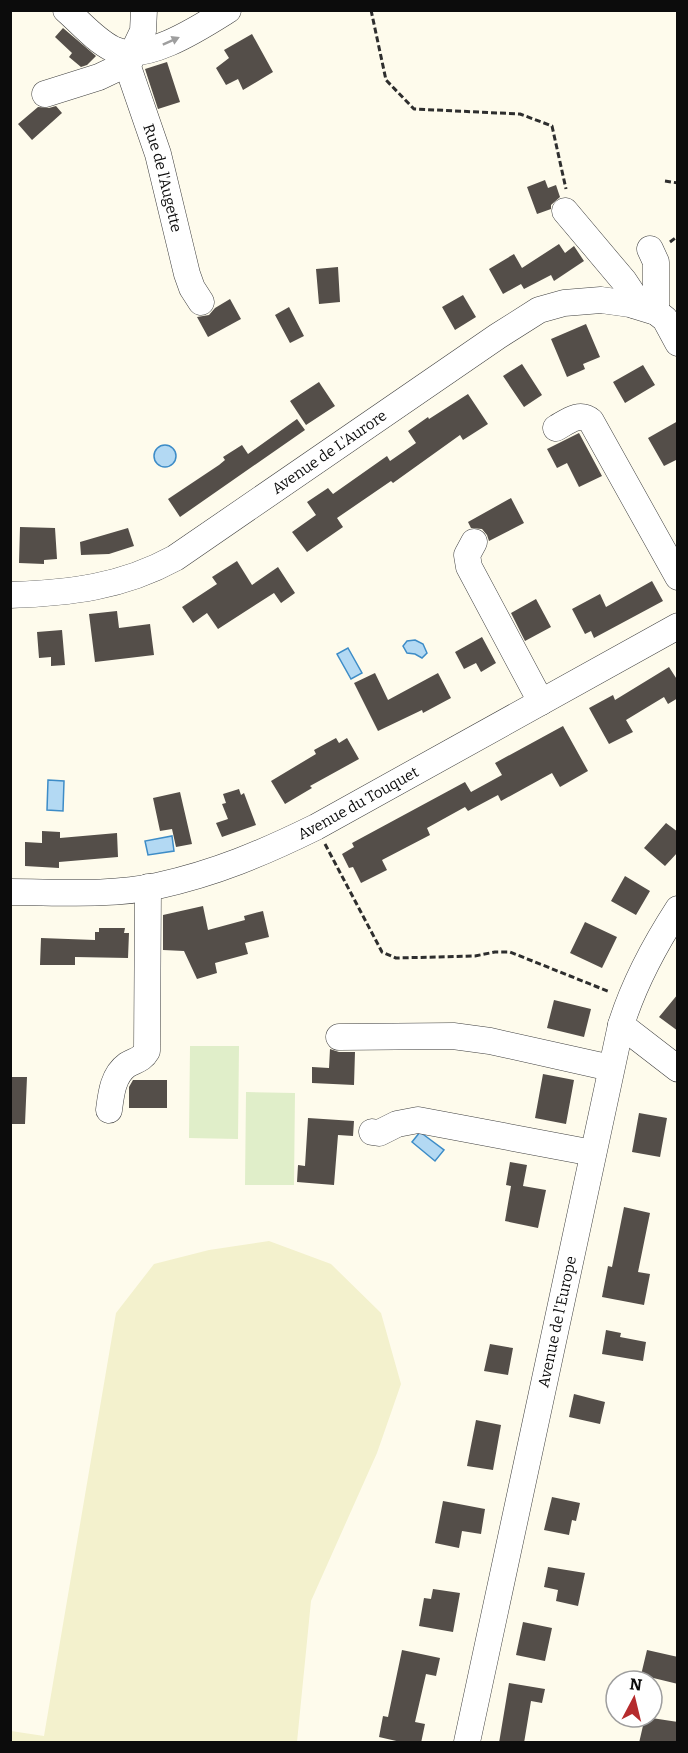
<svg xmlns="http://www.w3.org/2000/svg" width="688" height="1753" font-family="Bitter,serif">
  <rect width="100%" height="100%" fill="#fefbec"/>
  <!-- farmland -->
  <path fill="#f3f1cd" d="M269,1241L331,1264L381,1313L401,1384L377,1453L311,1601L297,1742H11V1731L44,1736L116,1313L154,1264L209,1250Z"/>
  <!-- pitch -->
  <path fill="#e0eec9" d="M190,1046H239L238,1139L189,1138Z
    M246,1092L295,1093L294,1185H245Z"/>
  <!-- water -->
  <path fill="#b3d9f3" stroke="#3d8cc7" stroke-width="1.5" d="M154 456a11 11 0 1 1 22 0a11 11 0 1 1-22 0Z
    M415,640L423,644L427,653L422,658L415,654L407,653L403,646L407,641Z
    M348,648L362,673L351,679L337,654Z
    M48,780L64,781L63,811L47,810Z
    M172,836L174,851L148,855L145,841Z
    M420,1132L444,1150L435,1161L412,1142Z"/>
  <!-- building -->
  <path fill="#544e49" d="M63,28L96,56L87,65L81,67L69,57L72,53L55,37Z
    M252,34L273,72L243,90L238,79L226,85L216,68L229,58L224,50Z
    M167,62L180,102L158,109L145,69Z
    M56,106L62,113L32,140L18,124L38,107L49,108Z
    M545,180L548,188L556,185L560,197L551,205V209L537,214L527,187Z
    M559,244L565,253L574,246L584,261L554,281L551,275L524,289L521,284L503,294L489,269L514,254L522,268Z
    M338,267L340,302L319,304L316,269Z
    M463,295L476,317L455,330L442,307Z
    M230,299L241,319L208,337L197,317L209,315L215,308Z
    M289,307L304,336L290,343L275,315Z
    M586,324L600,357L583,364L585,369L567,377L551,339Z
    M522,364L542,395L524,407L503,376Z
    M643,365L655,385L625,403L613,382Z
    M319,382L335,406L306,425L290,401Z
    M468,394L488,424L463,440L460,435L393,483L391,481L337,518L343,527L307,552L292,532L316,515L307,502L328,488L333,494L387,456L390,461L416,443L408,431L428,417L429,419Z
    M297,419L305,430L180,517L168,499L219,465L225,460L223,457L242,445L248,454Z
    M678,421V459L664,466L648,438Z
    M579,433L602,476L579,487L567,463L557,468L547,449Z
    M511,498L524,523L489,541L487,535L482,529L471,528L468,522Z
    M20,527L55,528L57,559L44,560V564L19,563Z
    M128,528L134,546L109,554L81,555L80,542Z
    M237,561L252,585L278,567L295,593L281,603L274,593L218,629L207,613L193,623L182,607L217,584L212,577Z
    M652,581L663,601L594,638L591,631L585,634L572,609L600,594L606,607Z
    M536,599L551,627L525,641L511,613Z
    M117,611L119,628L150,624L154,655L95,662L89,614Z
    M62,630L65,665L51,666V657L39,658L37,632Z
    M482,637L496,663L481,672L476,663L464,669L455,652Z
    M669,667L678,681V698L668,704L664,697L626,720L633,732L609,744L589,708L613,695L615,700Z
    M375,673L388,700L438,673L451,698L423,713L422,710L378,731L354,683Z
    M563,726L588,771L560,787L552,773L501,801L498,795L468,811L465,807L427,828L430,835L382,860L387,870L361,883L353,867L349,868L342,854L354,847L352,843L465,782L471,792L502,775L495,763Z
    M336,738L339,743L347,738L359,759L310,786L312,788L285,804L271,781L316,754L314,750Z
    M239,789L241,795L244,793L256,825L222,837L216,823L228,819L222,804L226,803L223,794Z
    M180,792L192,844L176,847L172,829L160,831L153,798Z
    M666,823L678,832V852L665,866L644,848Z
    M42,831L60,832V838L117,833L118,857L59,862V868L25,866V842L42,843Z
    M625,876L650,891L636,915L611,901Z
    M203,906L208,930L245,920L244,916L263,911L269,937L245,943L248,954L215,963L217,973L197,979L184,951L163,950V915Z
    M585,922L617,937L602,968L570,953Z
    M99,928H125L124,933H129L128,958L75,957V965H40L41,938L95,940V932H99Z
    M678,994V1031L659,1017Z
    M554,1000L591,1009L584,1037L547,1028Z
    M330,1049L339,1052H355L354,1085L312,1083V1067L329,1068Z
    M543,1074L574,1080L566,1124L535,1118Z
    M10,1077H27L25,1124H10Z
    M133,1080H167V1108H129V1087Z
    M639,1113L667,1118L660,1157L632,1152Z
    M308,1118L354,1121L353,1136L338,1135L334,1185L297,1182L298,1165L305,1166Z
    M510,1162L527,1165L523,1186L546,1190L538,1228L505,1221L511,1186L506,1185Z
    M624,1207L650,1213L638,1272L650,1274L644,1305L602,1297L608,1266L612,1267Z
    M606,1330L621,1333L620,1337L646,1342L643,1361L602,1354Z
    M490,1344L513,1348L508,1375L484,1371Z
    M574,1394L605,1402L600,1424L569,1417Z
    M476,1420L501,1425L493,1470L467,1466Z
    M552,1497L580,1503L576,1521L572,1520L569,1535L544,1530Z
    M443,1501L485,1509L481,1534L462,1531L459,1548L435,1543Z
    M548,1567L585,1573L578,1606L556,1601L558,1590L544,1587Z
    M433,1589L460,1593L453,1632L419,1626L424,1598L431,1599Z
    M523,1622L552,1628L545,1661L516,1655Z
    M402,1650L440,1658L436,1676L426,1674L415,1722L425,1724L421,1743H405L379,1737L383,1716L388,1717Z
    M647,1650L678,1657V1684L641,1675Z
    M509,1683L545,1689L542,1703L531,1701L524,1743H499Z
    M645,1717L678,1722V1743H639Z"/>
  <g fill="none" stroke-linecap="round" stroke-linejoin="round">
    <!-- minor casing -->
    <g stroke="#3f3f3f" stroke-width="27">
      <g id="minor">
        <path d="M66,10C81,23 95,40 113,49C143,65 201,27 228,10"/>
        <path id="s1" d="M132,54L128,67L158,154L187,274L192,288L201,302"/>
        <path d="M45,94L99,77L120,67L132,54L143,31L144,10"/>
        <path d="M565,211L624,281L632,293L634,305"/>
        <path d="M650,249L656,262V312"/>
        <path d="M556,428C567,422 579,411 591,421L678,577"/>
        <path d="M474,542L467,555L469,567L541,702"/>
        <path id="s2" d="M10,595C70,593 122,587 175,558L498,336L539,310L564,303L601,300L630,304L656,312L665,319L678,343"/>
        <path id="s3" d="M10,892C59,892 110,896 157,886C216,873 263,853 316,827L678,626"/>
        <path d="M621,1025L678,1069"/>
        <path d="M339,1037L453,1036L490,1041L611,1068"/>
        <path d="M109,1110C111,1094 113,1075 127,1065C135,1060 142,1060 147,1051L148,887"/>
        <path d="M372,1132L379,1133L397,1124L418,1120L593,1153"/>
        <path id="s4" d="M467,1742L621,1025C634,983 654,946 678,909"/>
      </g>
    </g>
    <!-- path -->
    <path stroke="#2e2e2e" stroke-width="3" stroke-dasharray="6 3" stroke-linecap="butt" d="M371,10L386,80L414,109L520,114L552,126L566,189
      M665,181L678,183
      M670,242L678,236
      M325,844L382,952L396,958L475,956L495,952H510L610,992"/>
    <!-- minor -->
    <use href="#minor" stroke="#fff" stroke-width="26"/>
  </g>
  <!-- one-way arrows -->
  <defs><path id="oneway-solid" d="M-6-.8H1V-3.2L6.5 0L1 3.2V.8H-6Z" transform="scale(1.5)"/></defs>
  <use fill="#9e9e9e" href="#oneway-solid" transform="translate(171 41) rotate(-24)"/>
  <g text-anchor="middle" stroke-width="6" stroke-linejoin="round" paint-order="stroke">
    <!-- street labels -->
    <g font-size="15" fill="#0c0c0c" stroke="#fff">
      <text dy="5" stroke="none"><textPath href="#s1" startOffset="130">Rue de l'Augette</textPath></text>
      <text dy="5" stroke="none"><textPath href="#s2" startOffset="358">Avenue de L'Aurore</textPath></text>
      <text dy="5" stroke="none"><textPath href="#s3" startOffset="366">Avenue du Touquet</textPath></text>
      <text dy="5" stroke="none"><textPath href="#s4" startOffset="430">Avenue de l'Europe</textPath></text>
    </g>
  </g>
  <!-- border -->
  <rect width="688" height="1753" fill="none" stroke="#0c0c0c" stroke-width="24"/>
  <!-- north arrow -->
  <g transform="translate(634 1699) rotate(7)"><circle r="28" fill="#ffffff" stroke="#9e9e9e" stroke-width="1.5"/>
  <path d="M0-4.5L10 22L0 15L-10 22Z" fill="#b52b2d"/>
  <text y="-9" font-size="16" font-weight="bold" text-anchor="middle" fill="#0c0c0c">N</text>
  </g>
</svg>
